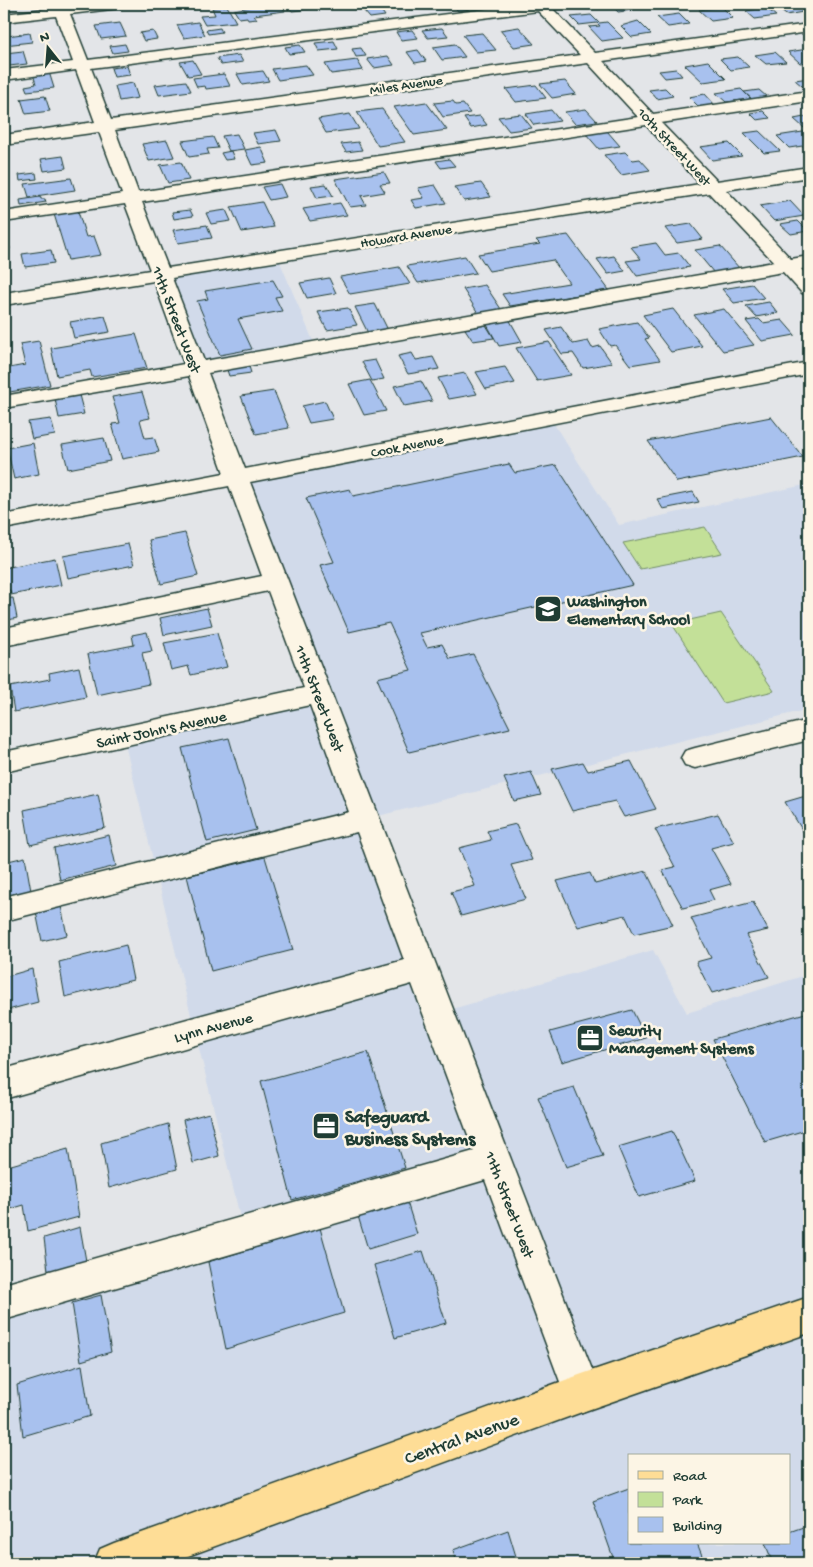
<svg xmlns="http://www.w3.org/2000/svg" width="813" height="1567" font-family="'Gochi Hand',sans-serif">
  <rect width="100%" height="100%" fill="#e3e5e8"/>
  <filter id="ink" filterUnits="userSpaceOnUse"><feTurbulence type="fractalNoise" baseFrequency=".02" numOctaves="2"/><feDisplacementMap in="SourceGraphic" scale="10" xChannelSelector="R" yChannelSelector="G"/><feConvolveMatrix kernelMatrix="1 2 1 2 8 2 1 2 1" color-interpolation-filters="sRGB"/></filter>
  <g filter="url(#ink)">
    <!-- built -->
    <path fill="#d1daea" fill-rule="evenodd" d="M277,255L316,348L196,369L160,273Z
      M550,418L619,525L809,484V709L366,819L439,1013L653,950L687,1013L809,974V1563H4V1302L244,1233L123,736L319,694L237,478ZM629,1456H789V1543H629Z"/>
    <!-- green -->
    <path fill="#c3e098" stroke="#718e66" d="M705,527L722,553L640,569L623,543Z
      M721,613L774,691L723,703L672,624Z"/>
    <!-- building -->
    <path fill="#a8c1ee" stroke="#1f3d34" d="M264,4H280L285,11L254,15L257,19L248,20L247,17L239,18L234,10Z
      M287,4H313L316,8L292,11Z
      M318,4H348L320,7Z
      M402,4H422L424,6L405,8Z
      M452,4H465L470,9L458,11Z
      M610,4H626L633,10L618,12Z
      M773,4H793L803,12L786,15Z
      M227,6L236,22L205,25L200,16L215,15L212,8Z
      M722,7L733,18L711,21L699,10Z
      M766,8L776,16L755,19L746,11Z
      M380,9L385,16L370,18L364,11Z
      M679,14L689,24L668,27L657,17Z
      M591,15L599,23L607,22L623,38L602,41L589,27L600,26L597,23L579,25L571,17Z
      M638,21L651,34L632,37L621,26Z
      M198,22L205,35L184,38L177,25Z
      M120,23L126,36L101,39L96,26Z
      M519,27L534,44L514,47L500,30Z
      M220,28L222,32L208,34L206,30Z
      M442,28L448,36L428,38L422,30Z
      M412,30L418,38L401,40L396,32Z
      M153,31L157,39L144,41L140,33Z
      M30,33L32,42L4,45V41L9,40L7,36Z
      M482,33L496,50L476,52L463,35Z
      M334,41L338,49L319,51L315,43Z
      M125,44L128,51L113,53L110,46Z
      M455,44L465,57L442,60L433,47Z
      M300,45L305,52L289,54L285,47Z
      M361,48L366,56L356,57L352,49Z
      M808,49L809,62L800,63L788,52Z
      M418,50L426,61L415,63L407,52Z
      M23,51L27,64L9,66L5,53Z
      M775,52L786,62L766,64L755,55Z
      M239,55L243,62L221,65L217,58Z
      M388,56L394,65L374,68L367,59Z
      M738,57L749,67L731,70L720,59Z
      M193,60L201,74L188,76L180,62Z
      M357,60L363,70L331,74L325,64Z
      M708,61L726,79L703,82L685,65Z
      M306,65L313,75L278,80L272,69Z
      M127,66L130,75L114,77L111,68Z
      M676,69L682,76L665,78L659,71Z
      M263,71L269,81L243,85L237,74Z
      M49,72L54,88L27,91L25,86L36,84L33,74Z
      M224,74L230,86L206,89L205,86L197,87L193,78Z
      M809,78L808,91L795,80Z
      M186,81L191,91L159,95L155,85Z
      M565,81L576,94L552,98L540,84Z
      M133,83L138,98L119,101L115,86Z
      M536,85L546,98L516,102L506,89Z
      M665,88L673,96L657,99L649,90Z
      M741,89L751,99L726,102L716,93Z
      M759,90L767,97L752,99L744,92Z
      M705,94L715,105L699,107L689,97Z
      M45,96L50,111L26,114L21,99Z
      M453,101L456,105L463,104L470,113L443,117L434,103Z
      M426,102L447,130L414,135L394,107Z
      M382,109L405,142L378,146L357,112Z
      M586,109L597,121L575,124L565,112Z
      M551,110L560,121L534,125L526,114Z
      M763,111L770,118L757,120L750,113Z
      M350,114L359,129L326,133L318,119Z
      M521,114L532,128L509,131L498,117Z
      M480,116L487,125L471,128L464,118Z
      M809,116V127L804,128L794,119Z
      M276,130L281,141L258,144L253,133Z
      M607,131L620,146L599,149L586,134Z
      M759,131L780,151L764,153L744,133Z
      M809,131V145L789,148L777,136Z
      M237,134L244,149L229,151L222,136Z
      M213,137L218,148L207,149L209,154L189,157L182,141Z
      M167,140L174,157L149,161L142,144Z
      M358,142L362,150L346,152L341,144Z
      M729,143L742,156L712,160L700,147Z
      M261,147L268,163L252,165L245,150Z
      M231,151L234,159L225,160L221,153Z
      M625,152L633,160L640,159L650,170L621,175L604,155Z
      M63,156L66,168L44,171L41,159Z
      M449,159L455,166L441,168L436,161Z
      M181,162L189,180L168,183L160,165Z
      M384,172L390,183L380,184L385,192L361,196L366,205L350,207L335,179Z
      M36,173L37,179L20,181L19,175Z
      M71,178L75,190L29,197L25,184Z
      M481,183L491,197L464,201L454,187Z
      M280,184L286,197L269,200L262,187Z
      M326,184L333,196L317,198L311,186Z
      M435,185L446,203L416,208L411,200L424,198L418,188Z
      M40,197L41,199H45L46,202L21,206L20,200Z
      M790,201L804,216L774,221L760,206Z
      M262,202L274,227L242,232L231,207Z
      M340,203L347,215L310,221L303,209Z
      M77,208L86,237L94,236L101,255L68,260L53,211Z
      M190,210L193,216L174,219L172,212Z
      M226,210L231,221L211,224L206,213Z
      M798,221L808,231L791,234L780,224Z
      M691,224L703,239L677,243L665,228Z
      M207,225L212,238L178,243L173,230Z
      M568,235L609,290L510,306L502,294L569,283L553,260L489,271L478,254L540,244L536,240Z
      M4,238H8L10,249L4,250Z
      M656,243L665,255L679,253L690,267L637,276L626,261L641,259L631,247Z
      M720,246L740,269L714,273L695,250Z
      M51,250L54,263L25,267L22,254Z
      M465,256L476,273L418,283L407,266Z
      M614,256L625,271L608,274L597,259Z
      M399,267L410,284L350,294L340,277Z
      M329,278L336,293L307,298L300,283Z
      M273,280L282,296L275,297L282,311L238,319L252,349L220,355L197,301L208,299L205,291Z
      M752,284L764,298L734,303L722,289Z
      M485,285L501,309L478,313L463,289Z
      M769,302L778,313L756,317L746,306Z
      M375,304L388,330L368,333L355,307Z
      M348,308L357,325L327,330L318,312Z
      M673,309L702,346L671,352L643,315Z
      M724,309L754,345L723,351L694,315Z
      M105,316L110,332L74,338L70,322Z
      M509,319L522,342L499,346L486,323Z
      M759,319L763,323L782,320L795,335L762,341L746,321Z
      M637,322L649,338L645,339L660,360L630,365L615,345L610,346L599,329Z
      M486,325L494,338L473,341L465,329Z
      M561,327L573,344L588,341L592,348L600,346L612,363L583,368L573,353L562,354L546,330Z
      M136,334L147,368L92,377L90,370L57,376L51,348Z
      M39,341L50,385L4,393V369L25,365L20,344Z
      M549,342L571,375L537,381L516,348Z
      M412,353L416,360L433,357L439,369L408,374L398,356Z
      M375,360L384,379L372,381L362,362Z
      M248,363L251,373L229,376L226,367Z
      M505,367L515,383L486,389L476,372Z
      M465,373L477,394L449,399L438,378Z
      M370,380L386,411L364,415L349,384Z
      M421,381L432,401L404,406L394,386Z
      M274,391L289,428L256,434L241,396Z
      M142,392L150,418L140,420L145,438L154,437L159,452L122,459L112,424L120,423L112,397Z
      M79,395L84,414L59,418L55,399Z
      M325,401L333,419L309,423L302,406Z
      M771,417L803,457L677,482L648,441Z
      M51,419L55,435L32,439L28,422Z
      M104,438L110,461L68,469L62,445Z
      M33,443L39,474L14,479L7,448Z
      M509,464L515,473L556,465L633,585L420,633L427,647L442,644L450,659L473,654L510,728L409,752L377,678L411,670L389,623L349,632L320,565L334,562L306,498L350,489L353,496Z
      M693,492L699,502L663,509L657,499Z
      M185,533L198,576L161,584L149,540Z
      M128,544L134,565L68,578L63,556Z
      M55,558L61,585L11,595L10,590L4,591V568Z
      M13,598L17,618L4,621V599Z
      M207,608L212,625L164,635L160,618Z
      M147,632L152,651L142,653L149,684L97,695L88,654L134,645L132,635Z
      M217,633L227,667L191,675L188,666L171,670L164,643Z
      M79,667L86,697L14,712L10,687L50,679L49,673Z
      M229,738L256,830L207,842L182,748Z
      M631,761L656,809L624,817L615,801L572,811L552,769L583,762L588,771Z
      M531,772L541,795L514,801L504,778Z
      M98,794L105,828L30,845L24,810Z
      M809,795V841L785,802Z
      M718,814L734,842L711,848L731,884L709,890L714,900L683,908L662,870L675,867L655,829Z
      M516,824L532,860L511,865L526,899L461,916L451,892L475,886L459,848L491,840L487,831Z
      M109,835L116,866L60,880L54,848Z
      M25,857L31,891L4,898V862Z
      M265,857L293,950L211,971L187,876Z
      M646,871L673,925L634,934L625,915L578,927L557,881L590,873L595,884Z
      M753,902L768,930L746,935L769,977L712,993L696,962L711,958L691,918Z
      M61,906L67,935L42,941L36,912Z
      M126,945L133,980L65,997L59,962Z
      M32,969L38,1002L4,1011V977Z
      M632,1010L646,1038L562,1062L550,1032Z
      M809,1012V1129L765,1142L713,1039Z
      M368,1052L405,1168L292,1200L261,1081Z
      M574,1087L603,1156L566,1167L538,1097Z
      M209,1113L219,1156L193,1163L183,1120Z
      M168,1124L177,1169L109,1188L101,1143Z
      M672,1131L695,1181L639,1197L618,1147Z
      M68,1149L79,1217L28,1231L24,1205L4,1211V1167Z
      M407,1202L417,1234L368,1249L358,1216Z
      M80,1227L86,1261L48,1271L44,1238Z
      M320,1228L344,1313L226,1349L208,1262Z
      M423,1251L446,1323L395,1338L374,1265Z
      M101,1295L111,1352L81,1361L72,1303Z
      M82,1365L90,1416L23,1436L17,1385Z
      M629,1488V1543H697L705,1563H615L593,1501Z
      M809,1525V1563H773L765,1543H789V1532Z
      M508,1530L518,1563H457L453,1550Z"/>
    <g fill="none" stroke-linecap="round" stroke-linejoin="round">
      <!-- minor casing -->
      <g stroke="#1f3d34" stroke-width="3">
        <path id="minor" d="M52,4H66L67,6L127,4L120,8L70,14L88,60L526,4H565L563,7L553,9L595,53L809,24V32L603,61L653,114L809,91V101L661,123L717,181L809,167V177L726,190L791,259L809,256V268L801,269L809,278V295L802,293L783,272L208,373L245,469L809,362V374L250,482L601,1393L595,1406L582,1412L569,1406L485,1180L4,1320V1284L474,1151L412,984L4,1099V1069L404,960L357,832L4,921V897L349,812L310,705L4,772V752L304,688L268,591L4,646V628L262,576L229,486L4,529V515L224,473L189,376L4,408V396L184,364L154,281L4,305V293L150,270L125,204L4,222V212L122,194L99,132L4,145V135L95,122L76,70L4,80V70L73,62L56,16L4,22V14L53,8ZM538,11L580,55L111,120L91,68ZM588,63L638,117L138,192L115,130ZM646,125L700,184L168,268L142,202ZM709,193L774,262L204,361L172,278Z
          M809,720V740L695,768L685,765L681,758L685,751L695,748Z"/>
      </g>
      <!-- major casing -->
      <g stroke="#1f3d34" stroke-width="3">
        <path id="major" d="M809,1297V1333L582,1412L169,1563H94L100,1549L114,1543L582,1374Z"/>
      </g>
      <!-- minor -->
      <use href="#minor" fill="#fcf5e5" fill-rule="evenodd"/>
      <!-- major -->
      <use href="#major" fill="#fedd96" fill-rule="evenodd"/>
    </g>
  </g>
  <!-- icons -->
  <defs>
    <g id="school-square" transform="scale(1.4375)"><rect x="-9" y="-9" width="18" height="18" rx="4" fill="#1f3d34" stroke="#fcf5e5"/><path d="M0-5L7-2L0 1L-7-2ZM-4 1L0 2.5L4 1V4Q0 6-4 4Z" fill="#fff"/></g>
    <g id="office-square" transform="scale(1.4375)"><rect x="-9" y="-9" width="18" height="18" rx="4" fill="#1f3d34" stroke="#fcf5e5"/><path d="M-6-3h4V-5.5h4V-3h4V5H-6ZM-1-4.5V-3h2v-1.5ZM-6 0V1H6V0Z" fill="#fff"/></g>
  </defs>
  <g fill-rule="evenodd">
    <use href="#school-square" x="548" y="609"/>
    <use href="#office-square" x="590" y="1038"/>
    <use href="#office-square" x="326" y="1126"/>
  </g>
  <g text-anchor="middle" stroke-width="5" stroke-linejoin="round" paint-order="stroke">
    <!-- far-street labels -->
    <g font-size="14" fill="#1f3d34" stroke="#fcf5e5">
      <text transform="translate(406 84) rotate(-8)" y="5">Miles Avenue</text>
      <text transform="translate(675 146) rotate(47)" y="5">10th Street West</text>
      <text transform="translate(406 235) rotate(-9)" y="5">Howard Avenue</text>
      <text transform="translate(407 445) rotate(-11)" y="5">Cook Avenue</text>
    </g>
    <!-- street labels -->
    <g font-size="16" fill="#1f3d34" stroke="#fcf5e5">
      <text transform="translate(178 319) rotate(69)" y="6">11th Street West</text>
      <text transform="translate(321 698) rotate(69)" y="6">11th Street West</text>
      <text transform="translate(161 728) rotate(-12)" y="6">Saint John's Avenue</text>
      <text transform="translate(213 1026) rotate(-15)" y="6">Lynn Avenue</text>
      <text transform="translate(511 1204) rotate(69)" y="6">11th Street West</text>
    </g>
    <!-- poi labels -->
    <g font-size="16" font-weight="bold" fill="#1f3d34" stroke="#fcf5e5" text-anchor="start">
      <text x="567" y="606">Washington<tspan x="567" dy="18">Elementary School</tspan></text>
      <text x="609" y="1035">Security<tspan x="609" dy="18">Management Systems</tspan></text>
    </g>
    <!-- near-poi labels -->
    <g font-size="19" font-weight="bold" fill="#1f3d34" stroke="#fcf5e5" text-anchor="start">
      <text x="345" y="1122">Safeguard<tspan x="345" dy="22">Business Systems</tspan></text>
    </g>
    <!-- near-street labels -->
    <g font-size="19" fill="#1f3d34" stroke="#fcf5e5">
      <text transform="translate(461 1437) rotate(-20)" y="7">Central Avenue</text>
    </g>
  </g>
  <!-- margin -->
  <rect width="813" height="1567" fill="none" stroke="#fcf5e5" stroke-width="20"/>
  <rect x="10" y="10" width="793" height="1547" fill="none" stroke="#1f3d34" stroke-width="2" filter="url(#ink)"/>
  <!-- legend -->
  <rect x="628" y="1454" width="162" height="90" fill="#fcf5e5" stroke="#a4ab9e"/>
  <rect x="638" y="1471" width="25" height="8" fill="#fedd96" stroke="#a4ab9e"/>
  <text x="673" y="1480" font-size="15" fill="#1f3d34">Road</text>
  <rect x="638" y="1492" width="25" height="15" fill="#c3e098" stroke="#a4ab9e"/>
  <text x="673" y="1504" font-size="15" fill="#1f3d34">Park</text>
  <rect x="638" y="1517" width="25" height="15" fill="#a8c1ee" stroke="#a4ab9e"/>
  <text x="673" y="1530" font-size="15" fill="#1f3d34">Building</text>
  <!-- north arrow -->
  <g transform="translate(48 48) rotate(343)" stroke="#fcf5e5" stroke-width="4" paint-order="stroke">
  <path d="M0-4L9 19L0 12L-9 19Z" fill="#1f3d34"/>
  <text y="-8" font-size="14" font-weight="bold" text-anchor="middle" fill="#1f3d34">N</text>
  </g>
</svg>
